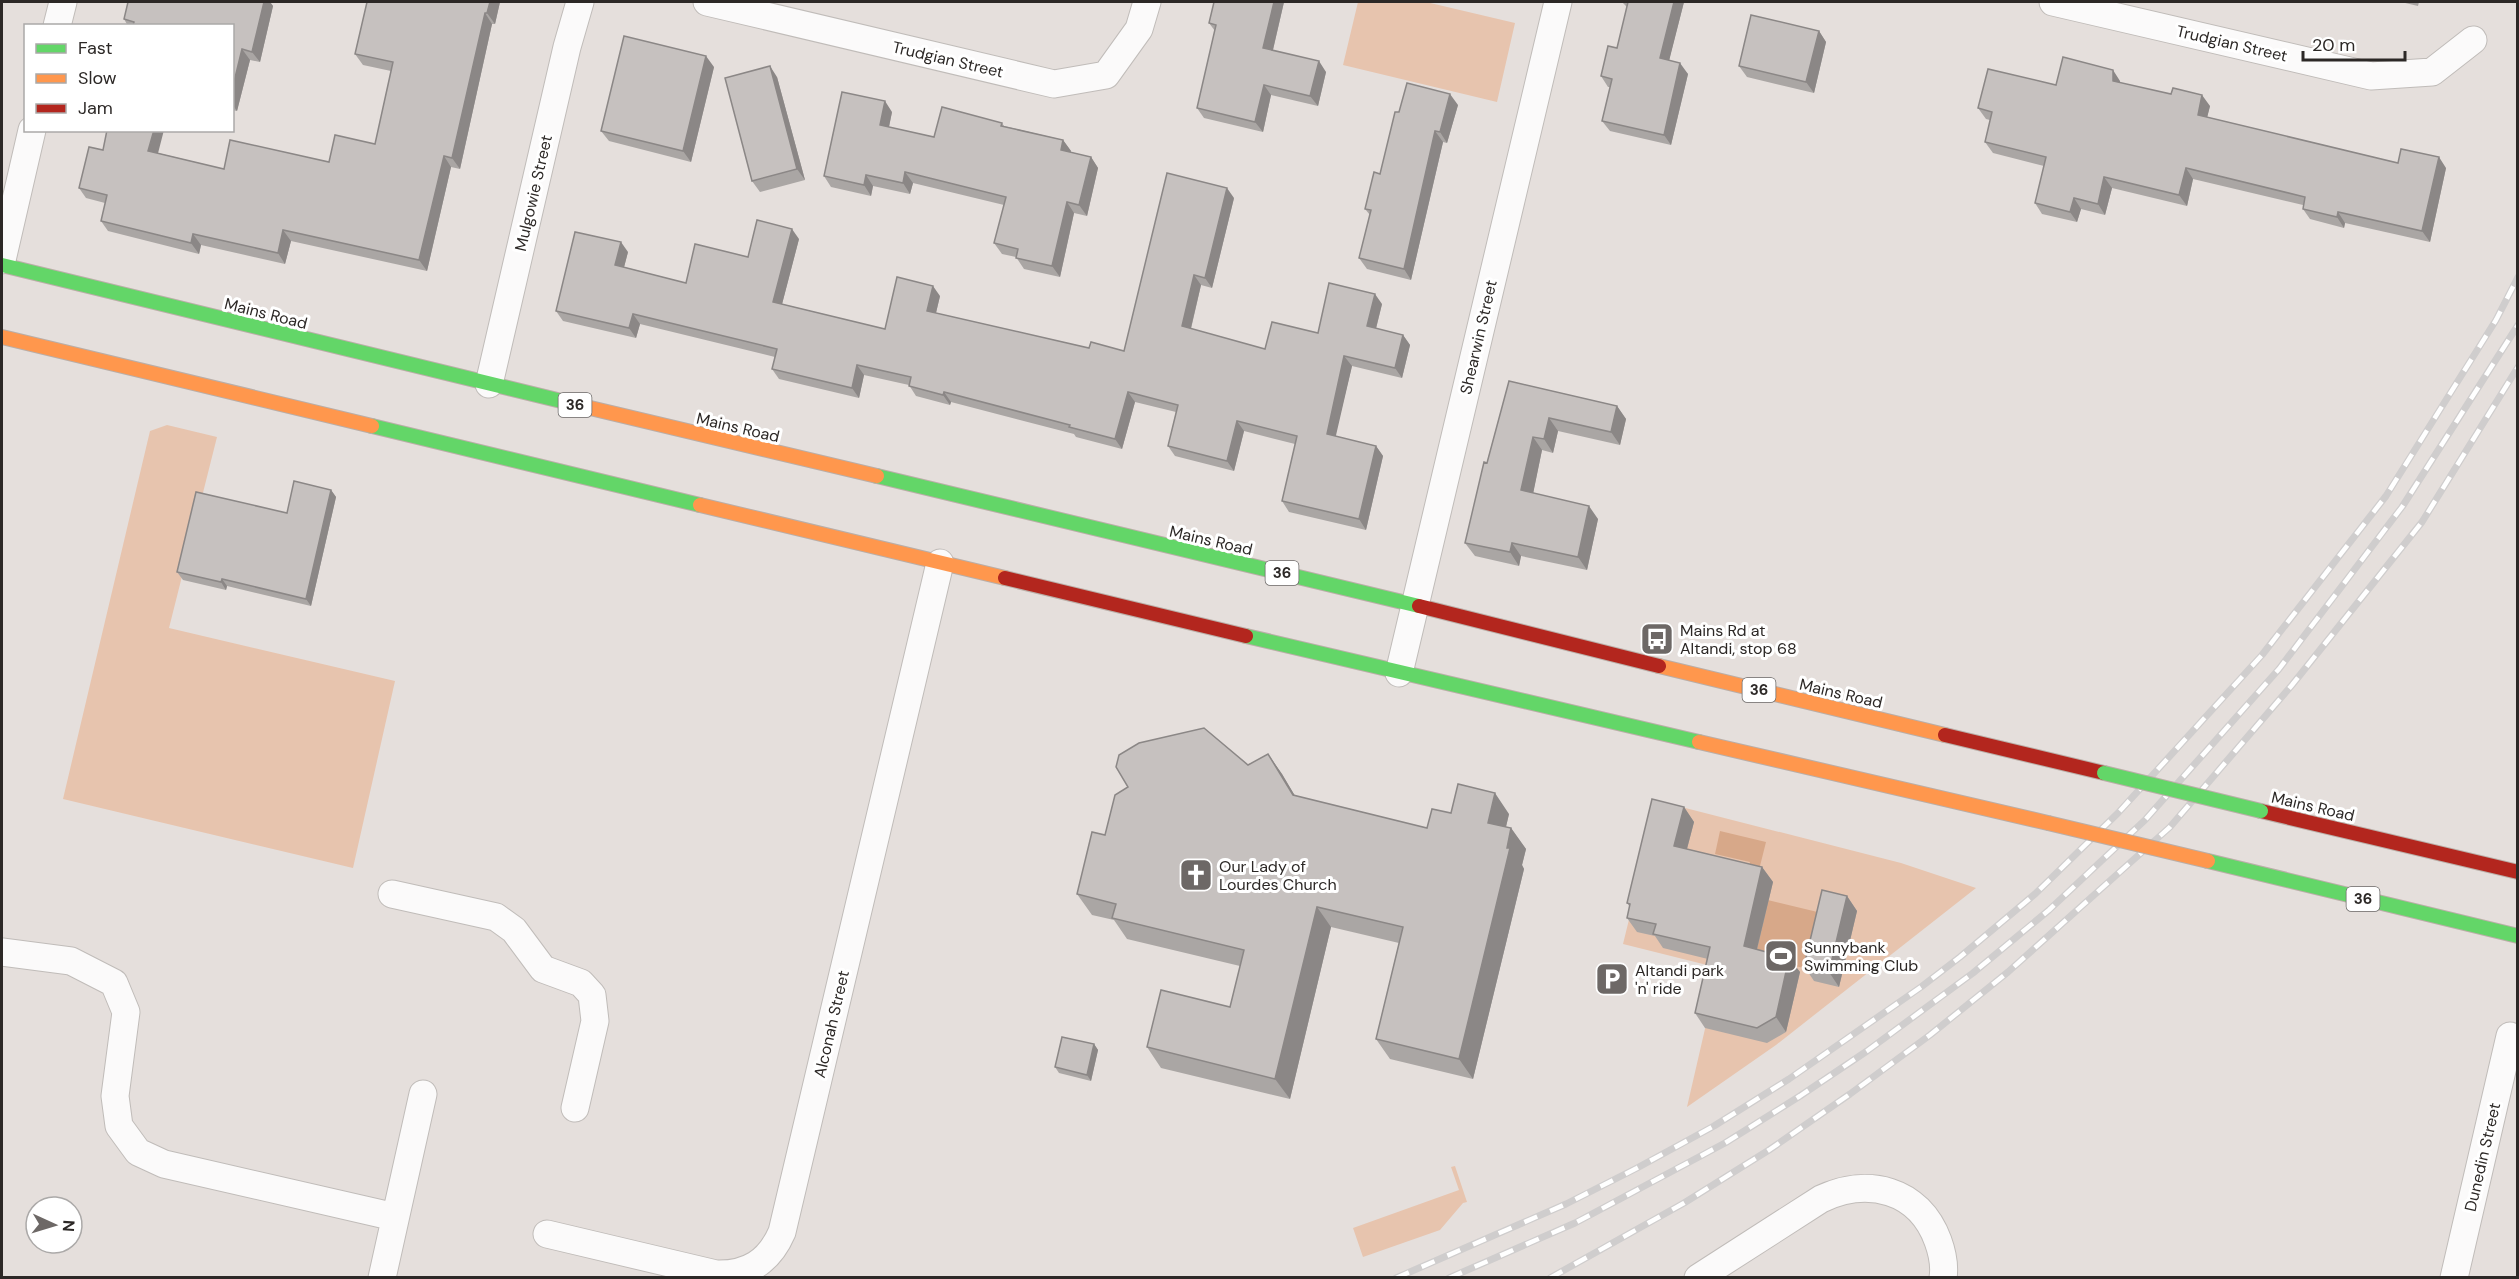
<svg xmlns="http://www.w3.org/2000/svg" width="2519" height="1279" font-family="'DM Sans',sans-serif">
  <rect width="100%" height="100%" fill="#e5dfdc"/>
  <!-- green -->
  <path fill="#e7c4ae" d="M1358,2H1426L1515,23L1497,102L1343,65Z
    M167,425L217,437L169,628L395,681L353,868L63,799L150,431Z
    M1658,801L1901,863L1976,888L1776,1045L1687,1107L1719,968L1623,944Z
    M1455,1166L1467,1202L1463,1203L1440,1230L1363,1257L1353,1228L1459,1190L1451,1167Z"/>
  <!-- water -->
  <path fill="#d7a889" d="M1720,831L1766,842L1758,874L1748,872L1750,862L1715,854Z
    M1706,885L1830,915L1816,971L1692,941Z"/>
  <g fill="none" stroke-linecap="round" stroke-linejoin="round">
    <!-- street casing -->
    <g stroke="#c0bcb9" stroke-width="29">
      <path id="street" d="M707,2L1054,84L1106,75L1139,29L1147,2
        M2053,2L2371,76L2432,72L2473,40
        M57,26L63,2
        M2,260L32,130
        M489,384L567,47L580,2
        M1399,673L1558,2
        M392,894L496,917L514,930L543,969L581,983L592,995L595,1021L575,1108
        M2,952L71,961L114,983L126,1012L115,1096L119,1126L138,1152L164,1164L395,1217
        M547,1234L716,1274C748,1275 769,1262 782,1232L940,563
        M382,1278L423,1094
        M1698,1278L1821,1199C1868,1177 1919,1189 1938,1241C1942,1252 1945,1265 1943,1278
        M2454,1278L2510,1036"/>
    </g>
    <!-- fast casing -->
    <g stroke="#baaea7" stroke-width="16">
      <path id="fast" d="M2,265L586,407
        M372,426L700,505
        M877,476L1419,606
        M1246,636L1699,742
        M2208,861L2518,936"/>
    </g>
    <!-- slow casing -->
    <g stroke="#baaea7" stroke-width="16">
      <path id="slow" d="M2,337L372,426
        M586,407L877,476
        M700,505L1005,578
        M1659,666L1945,735
        M1699,742L2048,823"/>
    </g>
    <!-- jam casing -->
    <g stroke="#baaea7" stroke-width="16">
      <path id="jam" d="M1005,578L1246,636
        M1419,606L1659,666
        M1945,735L2104,773
        M2261,811L2518,872"/>
    </g>
    <!-- street -->
    <use href="#street" stroke="#fbfafa" stroke-width="27"/>
    <!-- fast -->
    <use href="#fast" stroke="#63d668" stroke-width="14"/>
    <!-- slow -->
    <use href="#slow" stroke="#ff974d" stroke-width="14"/>
    <!-- jam -->
    <use href="#jam" stroke="#b3261e" stroke-width="14"/>
    <!-- rail casing -->
    <g stroke="#cfcdcd" stroke-width="7">
      <path id="rail" d="M1396,1278L1566,1204L1637,1168L1714,1126L1789,1079L1921,987L1960,957L2035,894L2118,813L2262,655L2386,496L2496,320L2518,277
        M1449,1278L1575,1223L1725,1143L1800,1096L1867,1051L1973,973L2049,910L2145,820L2279,669L2402,507L2518,325
        M1550,1278L1684,1203L1769,1150L1850,1094L1930,1035L2008,972L2170,827L2292,685L2422,522L2518,367"/>
    </g>
    <!-- rail -->
    <use href="#rail" stroke="#fff" stroke-width="4.5" stroke-dasharray="14" stroke-linecap="butt"/>
    <!-- fast-bridge casing -->
    <g stroke="#baaea7" stroke-width="16" stroke-linecap="butt">
      <path id="fast-bridge" d="M2104,773L2261,811"/>
    </g>
    <!-- slow-bridge casing -->
    <g stroke="#baaea7" stroke-width="16" stroke-linecap="butt">
      <path id="slow-bridge" d="M2048,823L2208,861"/>
    </g>
    <!-- fast-bridge -->
    <use href="#fast-bridge" stroke="#63d668" stroke-width="14"/>
    <!-- slow-bridge -->
    <use href="#slow-bridge" stroke="#ff974d" stroke-width="14"/>
  </g>
  <!-- wall -->
  <path fill="#aaa6a4" d="M128,2H270L273,6L260,62L250,60L237,111L232,110V26H128L124,19Z
    M367,2H500L495,24H492L460,169L451,167L427,271L291,241L285,264L201,245L199,254L108,231L101,221L105,203L86,198L79,188L103,150L158,153L224,169L329,162L375,144L391,71L363,65L355,54Z
    M1214,2H1284L1273,50L1326,72L1318,106L1271,95L1263,132L1204,118L1197,108L1215,31L1209,23Z
    M1622,2H1684L1669,60L1688,74L1671,145L1610,131L1602,121L1610,87H1608L1601,76L1617,48L1627,7Z
    M2401,2H2419L2418,6Z
    M1819,31L1826,42L1814,93L1747,77L1739,66Z
    M714,67L691,162L609,141L601,131Z
    M777,77L805,180L760,192L752,181Z
    M2120,81V83L2210,106L2207,117L2398,163L2446,168L2430,242L2345,223L2344,228L2310,219L2303,209V205L2193,179L2187,206L2112,188L2105,215L2081,209L2077,222L2042,214L2035,203L2044,166L1993,153L1985,142L1990,120L1986,119L1978,108L2056,85Z
    M1458,105L1447,143L1443,142L1411,280L1367,269L1359,258L1370,215L1365,209L1380,174L1399,112Z
    M892,112L889,127L934,137L1002,123L1004,126L1063,140L1071,151L1070,152L1091,157L1098,168L1087,216L1074,213L1060,277L1024,269L1016,257L1002,254L994,243L1004,205L913,183L910,194L873,186L871,196L831,187L824,176Z
    M1234,198L1212,288L1201,285L1191,329L1265,349L1318,333L1382,304L1376,329L1403,335L1410,345L1402,378L1352,366L1335,436L1376,446L1383,456L1366,530L1289,512L1282,501L1295,444L1244,431L1234,471L1175,456L1168,446L1176,412L1135,402L1122,449L1076,437L1074,434L951,402L950,405L916,396L909,385L864,375L859,398L779,379L772,369L775,357L640,324L636,338L563,321L556,311L628,252L624,267L686,283L748,257L799,239L782,304L885,329L940,296L936,313L1089,348L1124,351Z
    M1509,381L1617,406L1626,419L1620,445L1558,431L1553,453L1542,450L1533,493L1598,519L1587,570L1521,556L1519,566L1475,556L1465,543Z
    M331,490L336,497L311,606L227,586L226,590L183,580L177,572Z
    M1268,754L1282,774L1295,796L1427,828L1451,813L1509,814L1506,827L1511,828L1526,849L1522,865L1524,869L1473,1079L1390,1059L1376,1039L1399,943L1331,927L1290,1099L1161,1068L1147,1047L1230,1007L1240,966L1127,939L1114,920L1092,915L1077,894L1128,787L1248,765Z
    M1684,807L1694,822L1687,849L1762,867L1773,882L1757,950L1789,958L1800,972L1786,1032L1767,1043L1705,1028L1695,1013L1708,959L1663,948L1655,936L1637,932L1627,918L1630,907L1627,903Z
    M1847,896L1857,911L1839,987L1814,981L1804,966Z
    M1094,1044L1098,1050L1091,1081L1059,1073L1055,1067Z"/>
  <!-- shaded-wall -->
  <path fill="#8b8786" d="M264,2H270L273,6L260,62L252,52Z
    M490,2H500L495,24L487,13Z
    M1274,2H1284L1271,58L1263,48Z
    M1674,2H1684L1667,69L1660,58Z
    M485,13L492,24L460,169L452,158Z
    M1819,31L1826,42L1814,93L1806,82Z
    M242,49L250,60L237,111L232,104V90Z
    M706,56L714,67L691,162L683,151Z
    M1319,61L1326,72L1318,106L1310,96Z
    M1680,63L1688,74L1671,145L1664,135Z
    M770,66L777,77L805,180L797,169Z
    M2113,70L2120,81V92L2113,81Z
    M1264,85L1271,95L1263,132L1255,122Z
    M1450,94L1458,105L1447,143L1440,132Z
    M2202,95L2210,106L2205,126L2198,115Z
    M885,101L892,112L887,136L880,125Z
    M154,130H164L156,161L148,151Z
    M1435,131L1443,142L1411,280L1404,269Z
    M1063,140L1071,151L1068,161L1061,150Z
    M444,156L451,167L427,271L419,260Z
    M1091,157L1098,168L1087,216L1079,205Z
    M2439,157L2446,168L2430,242L2422,231Z
    M2186,168L2193,179L2187,206L2179,195Z
    M905,172L913,183L910,194L903,183Z
    M866,175L873,186L871,196L864,185Z
    M2104,177L2112,188L2105,215L2098,204Z
    M1227,188L1234,198L1212,288L1205,278Z
    M2074,198L2081,209L2077,222L2070,212Z
    M1067,202L1074,213L1060,277L1052,266Z
    M2338,212L2345,223L2344,228L2337,217Z
    M792,229L799,239L780,312L773,302Z
    M283,230L291,241L285,264L278,253Z
    M193,234L201,245L199,254L191,243Z
    M621,242L628,252L622,275L615,265Z
    M1194,275L1201,285L1189,336L1182,326Z
    M933,286L940,296L934,321L927,311Z
    M1375,294L1382,304L1374,336L1367,326Z
    M633,314L640,324L636,338L629,328Z
    M1403,335L1410,345L1402,378L1395,368Z
    M1344,356L1352,366L1334,444L1327,434Z
    M857,365L864,375L859,398L852,388Z
    M944,392L951,402L950,405L943,395Z
    M1128,392L1135,402L1122,449L1115,439Z
    M1617,406L1626,419L1620,445L1611,432Z
    M1549,418L1558,431L1553,453L1544,439Z
    M1237,421L1244,431L1234,471L1227,461Z
    M1533,437L1542,450L1531,504L1521,490Z
    M1376,446L1383,456L1366,530L1359,519Z
    M331,490L336,497L311,606L306,599Z
    M1589,506L1598,519L1587,570L1578,557Z
    M1512,543L1521,556L1519,566L1510,552Z
    M222,579L227,586L226,590L221,582Z
    M1268,754L1282,774L1307,816L1293,795Z
    M1495,793L1509,814L1502,843L1488,823Z
    M1684,807L1694,822L1684,860L1674,846Z
    M1511,828L1526,849L1522,865L1524,869L1473,1079L1459,1059Z
    M1762,867L1773,882L1754,961L1744,946Z
    M1847,896L1857,911L1839,987L1829,972Z
    M1317,907L1331,927L1290,1099L1275,1079Z
    M1789,958L1800,972L1786,1032L1776,1017Z
    M1094,1044L1098,1050L1091,1081L1087,1075Z"/>
  <!-- building -->
  <path fill="#c6c1bf" stroke="#8b8786" stroke-width="1.5" d="M128,2H264L252,52L242,49L232,90V26H133L134,22L124,19Z
    M367,2H490L487,13H485L452,158L444,156L419,260L283,230L278,253L193,234L191,243L101,221L107,195L79,188L89,147L103,150L107,130H154L148,151L224,169L230,140L329,162L335,135L375,144L393,62L355,54Z
    M1214,2H1274L1263,48L1319,61L1310,96L1264,85L1255,122L1197,108L1216,25L1209,23Z
    M1628,2H1674L1660,58L1680,63L1664,135L1602,121L1612,79L1601,76L1608,46L1617,48Z
    M1751,15L1819,31L1806,82L1739,66Z
    M624,36L706,56L683,151L601,131Z
    M2063,57L2113,70V81L2171,94L2173,88L2202,95L2198,115L2398,163L2401,149L2439,157L2422,231L2338,212L2337,217L2303,209L2305,197L2186,168L2179,195L2104,177L2098,204L2074,198L2070,212L2035,203L2046,157L1985,142L1992,112L1978,108L1988,69L2056,85Z
    M770,66L797,169L752,181L725,78Z
    M1407,83L1450,94L1440,132L1435,131L1404,269L1359,258L1371,210L1365,209L1374,172L1380,174L1395,112H1399Z
    M842,92L885,101L880,125L934,137L942,107L1002,123L1001,126L1063,140L1061,150L1091,157L1079,205L1067,202L1052,266L1016,258L1018,249L994,243L1006,197L905,172L903,183L866,175L864,185L824,176Z
    M1167,173L1227,188L1205,278L1194,275L1182,326L1265,349L1272,322L1318,333L1329,283L1375,294L1367,326L1403,335L1395,368L1344,356L1327,434L1376,446L1359,519L1282,501L1297,436L1237,421L1227,461L1168,446L1178,405L1128,392L1115,439L1069,427L1070,425L944,392L943,395L909,386L911,377L857,365L852,388L772,369L777,349L633,314L629,328L556,311L575,232L621,242L615,265L686,283L695,244L748,257L757,220L792,229L773,302L885,329L897,277L933,286L927,311L1089,348L1091,342L1124,351Z
    M1509,381L1617,406L1611,432L1549,418L1544,439L1533,437L1521,490L1589,506L1578,557L1512,543L1510,552L1465,543L1484,462L1487,463Z
    M294,481L331,490L306,599L222,579L221,582L177,572L196,492L287,513Z
    M1204,728L1248,765L1268,754L1293,795L1427,828L1432,809L1451,813L1458,784L1495,793L1488,823L1511,828L1507,848H1510L1459,1059L1376,1039L1403,927L1317,907L1275,1079L1147,1047L1161,990L1230,1007L1244,950L1112,918L1116,904L1077,894L1092,832L1105,835L1115,795L1128,787L1116,767L1119,755L1139,743Z
    M1652,799L1684,807L1674,846L1762,867L1744,946L1789,958L1776,1017L1757,1028L1695,1013L1710,947L1653,934L1656,924L1627,918L1630,904L1627,903Z
    M1822,890L1847,896L1829,972L1804,966Z
    M1062,1037L1094,1044L1087,1075L1055,1067Z"/>
  <!-- icons -->
  <defs>
    <g id="bus-square" transform="scale(1.725)"><rect x="-9" y="-9" width="18" height="18" rx="4" fill="#6d6866" stroke="#fff"/><path d="M-5-6H5V4H4V6H2V4H-2V6H-4V4H-5ZM-3.5-4V0h7V-4ZM-3.5 1.2v1.5H-2V1.2ZM2 1.2v1.5H3.5V1.2Z" fill="#fff"/></g>
    <g id="church-square" transform="scale(1.725)"><rect x="-9" y="-9" width="18" height="18" rx="4" fill="#6d6866" stroke="#fff"/><path d="M-1.2-6h2.4v3.5h3.3v2.4h-3.3V6h-2.4V-.1h-3.3v-2.4h3.3Z" fill="#fff"/></g>
    <g id="stadium-square" transform="scale(1.725)"><rect x="-9" y="-9" width="18" height="18" rx="4" fill="#6d6866" stroke="#fff"/><path d="M0-5a6.5 5 0 1 0 0 10a6.5 5 0 1 0 0-10ZM-3.5-1.8h7v3.6h-7Z" fill="#fff"/></g>
    <g id="parking-square" transform="scale(1.725)"><rect x="-9" y="-9" width="18" height="18" rx="4" fill="#6d6866" stroke="#fff"/><path d="M-3.5-5.5H1a3.5 3.5 0 0 1 0 7H-1V5.5H-3.5ZM-1-3.4V-.6H.8a1.4 1.4 0 0 0 0-2.8Z" fill="#fff"/></g>
  </defs>
  <g fill-rule="evenodd">
    <use href="#bus-square" x="1657" y="639"/>
    <use href="#church-square" x="1196" y="875"/>
    <use href="#stadium-square" x="1781" y="956"/>
    <use href="#parking-square" x="1612" y="979"/>
  </g>
  <g text-anchor="middle" stroke-width="6" stroke-linejoin="round" paint-order="stroke">
    <!-- shield labels -->
    <g fill="#fff" stroke="#6b6867" stroke-width="1.5">
      <rect x="558.5" y="393" width="33" height="24" rx="4.5"/>
      <rect x="1265.5" y="561" width="33" height="24" rx="4.5"/>
      <rect x="1742.5" y="678" width="33" height="24" rx="4.5"/>
      <rect x="2346.5" y="887" width="33" height="24" rx="4.5"/>
    </g>
    <g font-size="15" font-weight="bold" fill="#2c2826">
      <text x="575" y="410">36</text>
      <text x="1282" y="578">36</text>
      <text x="1759" y="695">36</text>
      <text x="2363" y="904">36</text>
    </g>
    <!-- street labels -->
    <g font-size="16" fill="#2c2826" stroke="#fff">
      <text transform="translate(2232 43) rotate(13)" y="6">Trudgian Street</text>
      <text transform="translate(948 59) rotate(13)" y="6">Trudgian Street</text>
      <text transform="translate(533 193) rotate(-77)" y="6">Mulgowie Street</text>
      <text transform="translate(266 313) rotate(14)" y="6">Mains Road</text>
      <text transform="translate(1478 337) rotate(-77)" y="6">Shearwin Street</text>
      <text transform="translate(738 427) rotate(13)" y="6">Mains Road</text>
      <text transform="translate(1211 540) rotate(13)" y="6">Mains Road</text>
      <text transform="translate(1841 693) rotate(13)" y="6">Mains Road</text>
      <text transform="translate(2313 806) rotate(13)" y="6">Mains Road</text>
      <text transform="translate(831 1024) rotate(-77)" y="6">Alconah Street</text>
      <text transform="translate(2482 1157) rotate(-77)" y="6">Dunedin Street</text>
    </g>
    <!-- poi labels -->
    <g font-size="16" fill="#2c2826" stroke="#fff" text-anchor="start">
      <text x="1680" y="636">Mains Rd at<tspan x="1680" dy="18">Altandi, stop 68</tspan></text>
      <text x="1219" y="872">Our Lady of<tspan x="1219" dy="18">Lourdes Church</tspan></text>
      <text x="1804" y="953">Sunnybank<tspan x="1804" dy="18">Swimming Club</tspan></text>
      <text x="1635" y="976">Altandi park<tspan x="1635" dy="18">'n' ride</tspan></text>
    </g>
  </g>
  <!-- border -->
  <rect width="2519" height="1279" fill="none" stroke="#2c2826" stroke-width="6"/>
  <!-- legend -->
  <rect x="24" y="24" width="210" height="108" fill="#ffffff" stroke="#aba9a8" stroke-width="1.5"/>
  <rect x="36" y="44" width="30" height="9" fill="#63d668" stroke="#aba9a8" stroke-width="1.5"/>
  <text x="78" y="54" font-size="18" fill="#2c2826">Fast</text>
  <rect x="36" y="74" width="30" height="9" fill="#ff974d" stroke="#aba9a8" stroke-width="1.5"/>
  <text x="78" y="84" font-size="18" fill="#2c2826">Slow</text>
  <rect x="36" y="104" width="30" height="9" fill="#b3261e" stroke="#aba9a8" stroke-width="1.5"/>
  <text x="78" y="114" font-size="18" fill="#2c2826">Jam</text>
  <!-- north arrow -->
  <g transform="translate(54 1225) rotate(94)"><circle r="28" fill="#ffffff" stroke="#aba9a8" stroke-width="1.5"/>
  <path d="M0-4.5L10 22L0 15L-10 22Z" fill="#6d6866"/>
  <text y="-9" font-size="16" font-weight="bold" text-anchor="middle" fill="#2c2826">N</text>
  </g>
  <!-- scale -->
  <path d="M2303 51v9h102v-9" fill="none" stroke="#2c2826" stroke-width="3"/>
  <text x="2312" y="51" font-size="18" fill="#2c2826" stroke="#ffffff" stroke-width="4.5" paint-order="stroke">20 m</text>
</svg>
